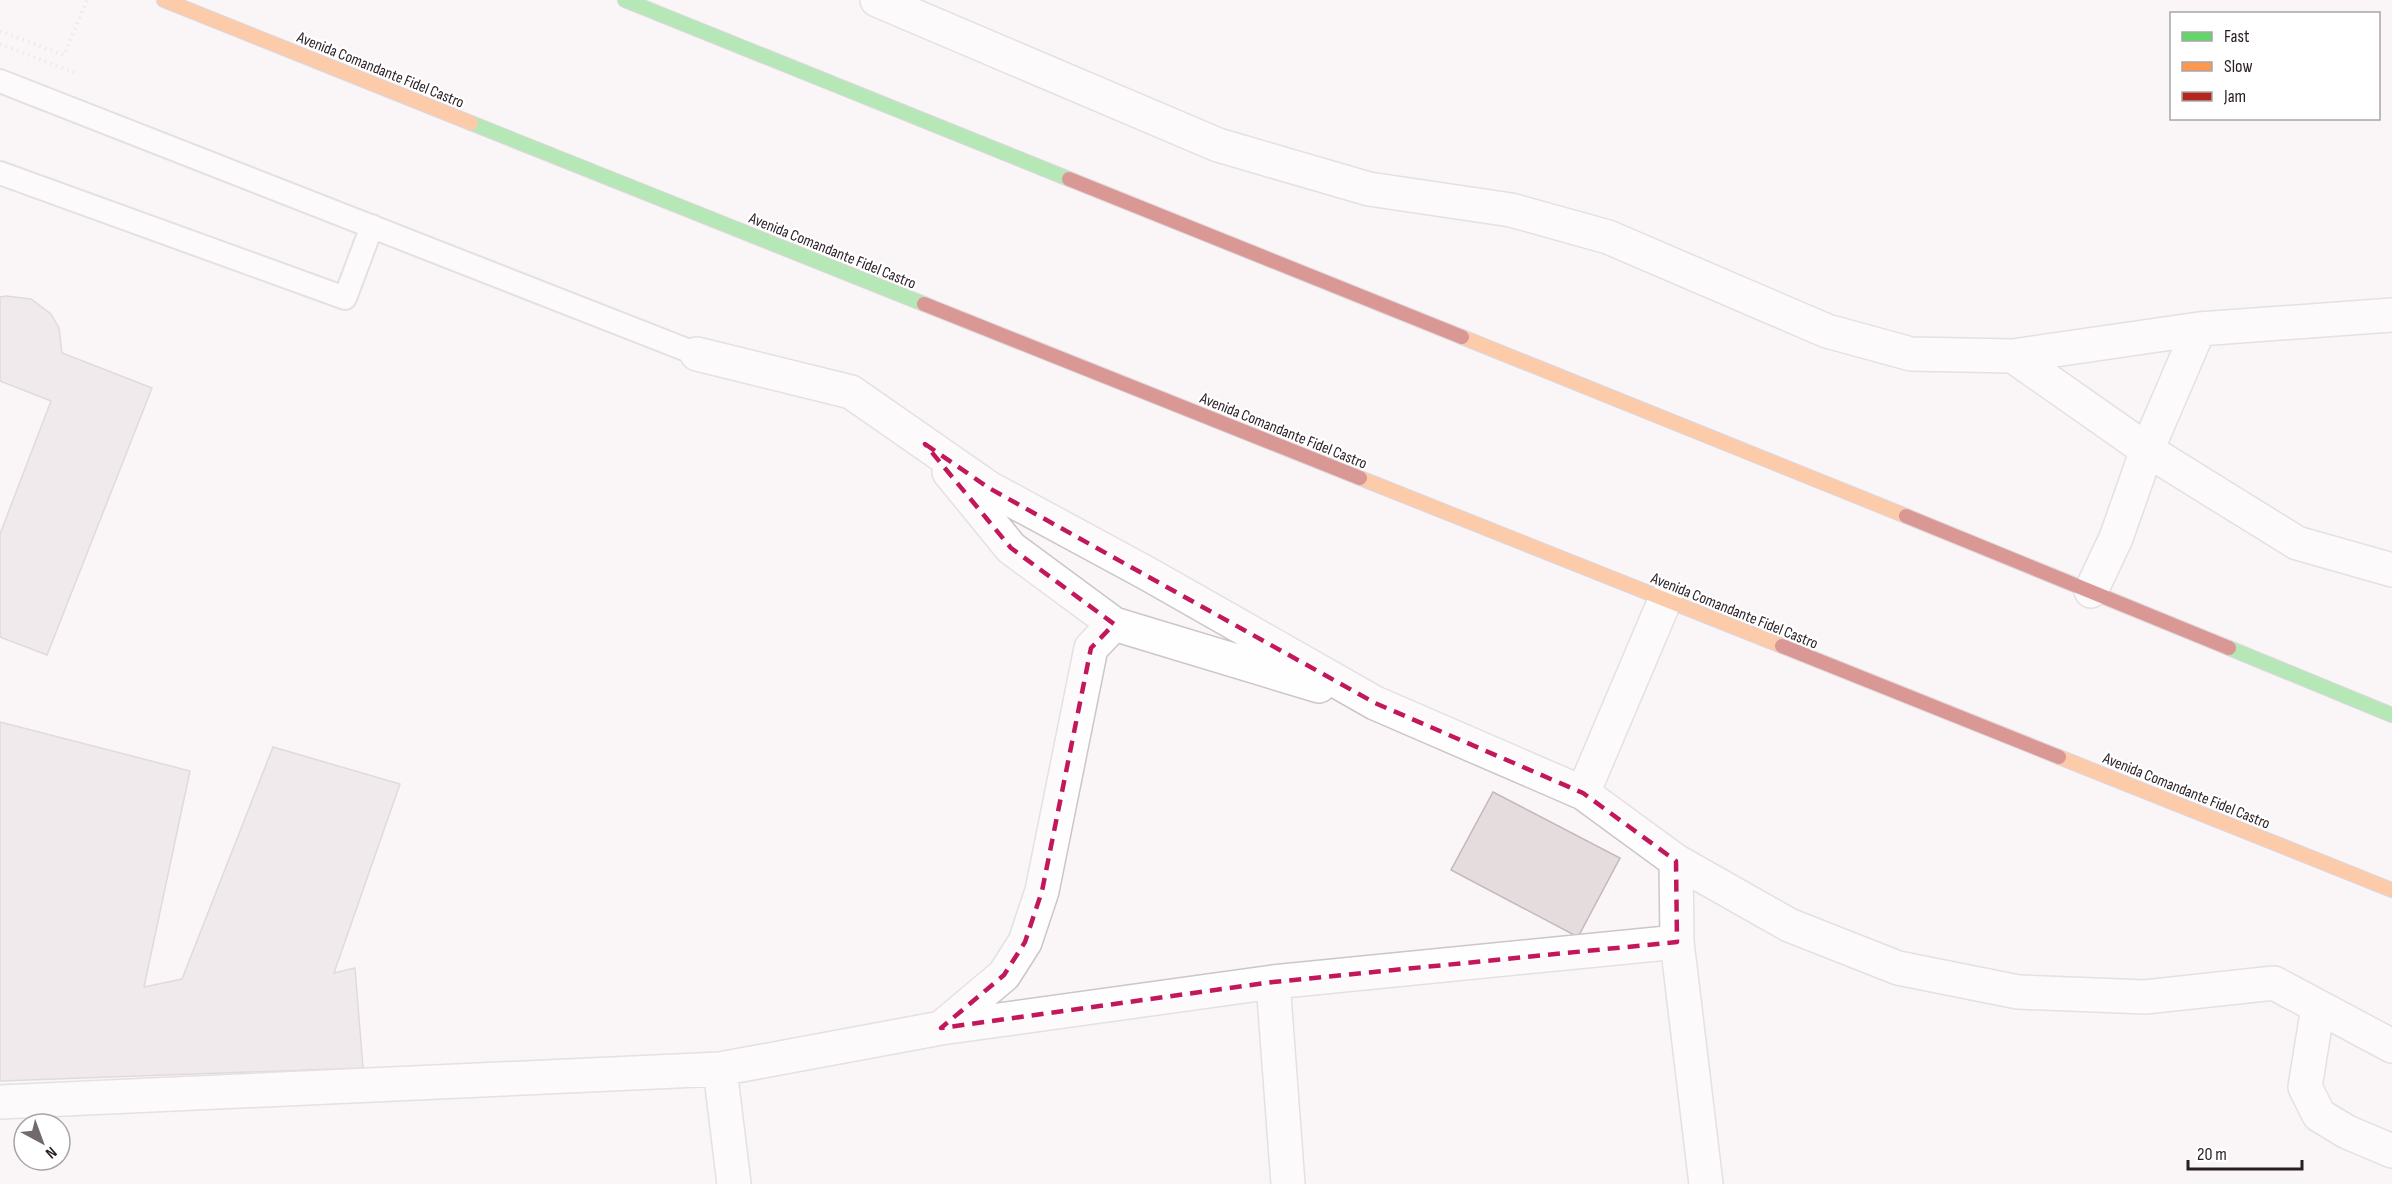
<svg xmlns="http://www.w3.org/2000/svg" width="2392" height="1184" font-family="'Sofia Sans Condensed',sans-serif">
  <rect width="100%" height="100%" fill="#faf5f7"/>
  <!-- building -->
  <path fill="#e5dcdd" stroke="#c2b9ba" stroke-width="1.5" d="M6,296L31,299L51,314L59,328L62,353L152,388L47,655L0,637V534L51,401L0,381V297Z
    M0,722L190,771L144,987L182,979L273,747L400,784L334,973L355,968L363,1068L0,1081Z
    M1493,792L1620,858L1578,937L1451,870Z"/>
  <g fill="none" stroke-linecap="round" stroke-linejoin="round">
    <!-- lane casing -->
    <g stroke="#cdc5c8" stroke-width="26">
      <path id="lane" d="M0,81L697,354
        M0,173L345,298L372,226"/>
    </g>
    <!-- street casing -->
    <g stroke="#cdc5c8" stroke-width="36">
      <path id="street" d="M877,0L1218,145L1369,189L1511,210L1608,237L1827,331L1911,354L2013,356L2147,450L2297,543L2392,570
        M697,354L851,392L989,488L1148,574L1375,703L1583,793L1676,861L1789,925L1898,968L2018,992L2145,997L2274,983L2392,1046
        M2013,356L2199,329L2392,315
        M949,472L1011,548L1114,624L1319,686
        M2091,591L2116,538L2147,450L2199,329
        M1583,793L1665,600
        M1676,861L1677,942L1706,1184
        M1273,982L1288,1184
        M2318,1007L2305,1087L2319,1115L2347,1132L2392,1151
        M941,1028L1004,975L1025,942L1042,891L1091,648L1114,624
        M720,1069L734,1184
        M0,1102L720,1069L941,1028L1273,982L1677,942"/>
    </g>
    <!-- fast casing -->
    <g stroke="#bcb0ba" stroke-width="16">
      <path id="fast" d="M625,0L1069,179
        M471,123L924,304
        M2229,648L2392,715"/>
    </g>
    <!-- slow casing -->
    <g stroke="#bcb0ba" stroke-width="16">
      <path id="slow" d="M164,0L471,123
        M1462,337L1906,516
        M1360,478L1782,646
        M2059,757L2392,890"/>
    </g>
    <!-- jam casing -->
    <g stroke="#bcb0ba" stroke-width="16">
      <path id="jam" d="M1069,179L1462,337
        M924,304L1360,478
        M1906,516L2229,648
        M1782,646L2059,757"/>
    </g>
    <!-- path -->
    <path stroke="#dfdcde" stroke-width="4" stroke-dasharray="1.5 4.5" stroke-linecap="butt" d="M0,31L64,55L87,0
      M0,44L76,73"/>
    <!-- lane -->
    <use href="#lane" stroke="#fefefe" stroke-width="22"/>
    <!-- street -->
    <use href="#street" stroke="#fefefe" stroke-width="33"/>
    <!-- fast -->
    <use href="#fast" stroke="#63d668" stroke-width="14"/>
    <!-- slow -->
    <use href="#slow" stroke="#ff974d" stroke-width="14"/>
    <!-- jam -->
    <use href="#jam" stroke="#b3261e" stroke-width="14"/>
  </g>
  <!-- marked area -->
  <path d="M0 0H2392V1184H0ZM925,444L989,488L1375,703L1583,793L1676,861L1677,942L1273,982L941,1028L1004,975L1025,942L1042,891L1091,648L1114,624L1011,548Z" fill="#faf5f7" fill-opacity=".55" fill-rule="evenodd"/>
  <path fill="none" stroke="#c2185b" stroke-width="4.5" stroke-dasharray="12 8" stroke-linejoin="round" d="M925,444L989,488L1375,703L1583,793L1676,861L1677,942L1273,982L941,1028L1004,975L1025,942L1042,891L1091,648L1114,624L1011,548Z"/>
  <g text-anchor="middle" stroke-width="4.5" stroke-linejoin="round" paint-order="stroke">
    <!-- street labels -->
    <g font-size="16" fill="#291e24" stroke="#fff">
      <text transform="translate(381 69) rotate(22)" y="6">Avenida Comandante Fidel Castro</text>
      <text transform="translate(833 250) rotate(22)" y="6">Avenida Comandante Fidel Castro</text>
      <text transform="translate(1284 430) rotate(22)" y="6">Avenida Comandante Fidel Castro</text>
      <text transform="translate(1735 610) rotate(22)" y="6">Avenida Comandante Fidel Castro</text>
      <text transform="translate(2187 790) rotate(22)" y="6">Avenida Comandante Fidel Castro</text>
    </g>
  </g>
  <!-- legend -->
  <rect x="2170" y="12" width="210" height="108" fill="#ffffff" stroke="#a9a5a7" stroke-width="1.5"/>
  <rect x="2182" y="32" width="30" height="9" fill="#63d668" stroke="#a9a5a7" stroke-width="1.5"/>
  <text x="2224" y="42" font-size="18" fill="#291e24">Fast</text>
  <rect x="2182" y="62" width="30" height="9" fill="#ff974d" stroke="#a9a5a7" stroke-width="1.5"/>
  <text x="2224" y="72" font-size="18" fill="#291e24">Slow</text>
  <rect x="2182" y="92" width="30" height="9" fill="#b3261e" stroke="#a9a5a7" stroke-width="1.5"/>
  <text x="2224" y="102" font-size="18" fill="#291e24">Jam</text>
  <!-- north arrow -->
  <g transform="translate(42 1142) rotate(139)"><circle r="28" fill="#ffffff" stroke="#a9a5a7" stroke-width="1.5"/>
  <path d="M0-4.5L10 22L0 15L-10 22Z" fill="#72696e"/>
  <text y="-9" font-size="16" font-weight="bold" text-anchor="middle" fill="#291e24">N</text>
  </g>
  <!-- scale -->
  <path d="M2188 1160v9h114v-9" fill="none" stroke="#291e24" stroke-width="3"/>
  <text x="2197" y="1160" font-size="18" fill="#291e24" stroke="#ffffff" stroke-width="4.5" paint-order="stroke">20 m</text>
</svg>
